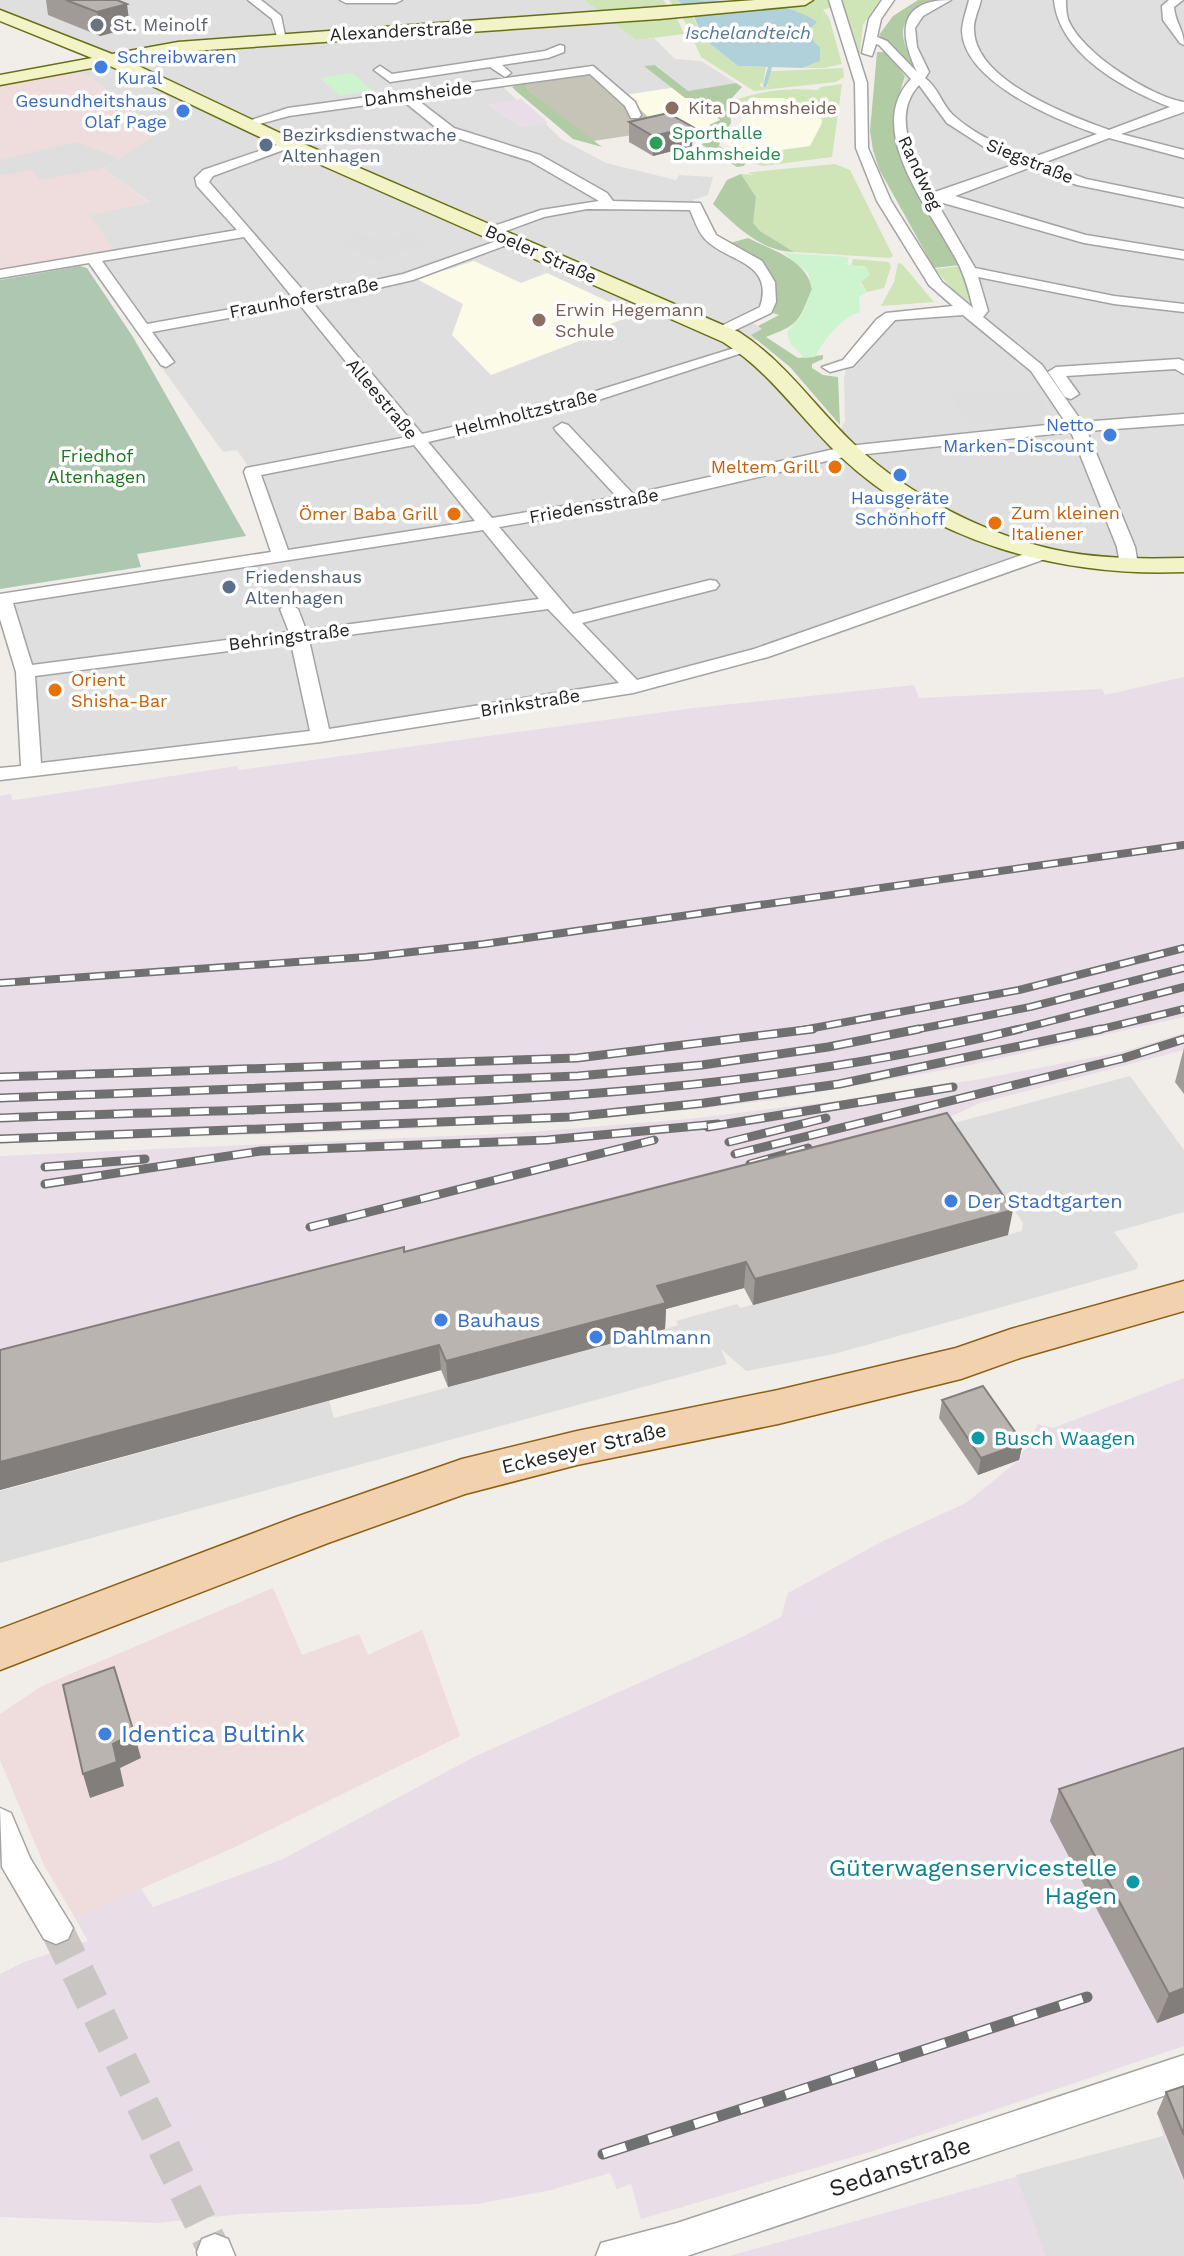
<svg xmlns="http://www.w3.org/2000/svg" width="1184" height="2256" font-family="'Work Sans',sans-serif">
  <rect width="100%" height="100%" fill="#f1eeea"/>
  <!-- residential -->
  <path fill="#e0dfdf" d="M0,0H584L636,40L654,38L675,59L701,61L736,83L688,91L656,65L646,66L672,88L625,95L592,70L500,84L517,100L489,105L521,127L545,123L561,139L606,163L676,180L679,175L713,177L708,195L693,200L702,225L757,264L769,302L748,321L763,328L752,335L759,339L744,343L835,438L845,421L844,377L848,363L886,318L981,311L908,158L899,112L906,74L916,69L903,42L904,27L908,21L940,0H1184V565L1042,554L846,623L619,689L31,770L25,672L3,599L280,555L252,472L237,450L223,452L88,266L114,251L89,215L149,202L103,168L153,136L145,120L94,80L67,66L105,58L0,15Z"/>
  <!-- commercial -->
  <path fill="#efdcdc" d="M67,66L94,80L145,120L154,136L103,168L148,202L90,215L114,251L0,274V80Z
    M273,1588L302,1655L359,1634L368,1655L422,1630L460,1736L235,1847L75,1918L44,1865L0,1760V1714L42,1686Z"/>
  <!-- industrial -->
  <path fill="#e9dde7" d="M521,99L544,119L548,123L521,127L488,104Z
    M1184,677V1017L961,1067L773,1100L689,1110L398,1130L0,1143V796L11,794L12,800L22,799L237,766L239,770L694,708L914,685L919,698L1102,689L1105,695Z
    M1184,1033V1050L980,1103L878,1150L0,1371V1156L517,1133L689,1119L845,1100L981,1079L1121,1052Z
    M1184,1378V2046L873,2151L641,2219L631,2184L617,2189L610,2173L551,2190L478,2204L242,2214L157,2223L0,2217V1974L24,1962L88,1941L75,1918L141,1889L153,1907L283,1859L474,1757L744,1636L781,1617L788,1593L883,1541L966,1503L1019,1460L1038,1424L1053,1428Z
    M1184,2104V2256H729L1163,2136L1157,2113Z"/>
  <!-- education -->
  <path fill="#fcfbe8" d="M672,88L685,98L692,97L720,120L710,126L718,129L711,142L701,144L649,118L625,95Z
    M750,98H784L814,109L821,114L822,123L816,139L805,150L757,158L743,157L726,143L744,117L742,108Z
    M474,261L521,283L547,273L635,314L608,325L610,329L491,375L452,335L463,304L417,279Z"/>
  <!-- construction -->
  <path fill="#c5c4b6" d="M585,73L625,95L649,118L673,129L593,141L528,90L524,81Z"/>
  <!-- grass -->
  <path fill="#cfe4b7" d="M584,0H663L675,14L684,34L636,40Z
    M669,0H678L687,6L704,39L738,66L766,67L763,83L759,84L762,87L769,86L766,83L770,71H775L843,68L844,77L836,82L754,91L701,57L685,22Z
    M772,0H833V7L823,10L829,17L842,64L824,68H802L820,61V47L815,43L809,30Z
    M841,0H880L863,25L860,53H857Z
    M842,84L832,157L763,166L753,163L766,152L810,146L822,123L821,115L784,98H750L742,108H736V100C762,90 791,88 817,90L821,87Z
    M835,164L850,170L893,256L890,258L794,252L760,231L752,223L756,197L741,174L755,175L748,173L753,172Z
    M853,259L889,262L891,267L884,288L867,292L851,266Z
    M898,263L902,264L934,302L881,306L894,282Z
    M961,266L974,306L951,288L935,269Z"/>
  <!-- forest -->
  <path fill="#b1cba4" d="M918,0H937C898,19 895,30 915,67L913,69L879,35L893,16Z
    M877,52H886L905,76L893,114L896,140L960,265L934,268L879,169L873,150L870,131Z
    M655,65L688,91L736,83L742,87L730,100L731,123L720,138L719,146L745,163L744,166L737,167L701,144L711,142L718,129L709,125L720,120L693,98H685L644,66Z
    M524,81L528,90L602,147L573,139L516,91L512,87Z
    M741,174L756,197L753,223L760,231L794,252C760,251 735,225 713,204L727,180Z
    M748,238C772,250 807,260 812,289C799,322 798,325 766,337L798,358L823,355V359L812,364V368L823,375L838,377L840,425L790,367L751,335L762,329L758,326L779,315L770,312L775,301L748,255L751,253L730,243Z"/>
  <!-- cemetery -->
  <path fill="#aec7b1" d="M80,266L87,268L133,337L246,536L137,554L141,567L0,589V280Z"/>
  <!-- park -->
  <path fill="#cef4cf" d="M352,73L372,90L340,96L320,78Z
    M784,253L849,257L847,265L866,266L870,275L860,283L867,292L859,297L860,312C839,319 825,339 815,357L804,358L790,343L787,332L800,317L812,289L808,273Z"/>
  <!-- parking -->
  <path fill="#dedede" d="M77,142L117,158L103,168L40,180L32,170L0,175V160Z
    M356,232L387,242L406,232L429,242L379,262L344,245Z
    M947,390H1036L1053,418L1052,422L1000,427L996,422L969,425Z
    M1130,1076L1184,1150V1212L1114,1232L1138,1264L1137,1269L834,1354L746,1371L721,1349L727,1364L0,1563V1491L329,1401L334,1418L665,1329L678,1325L676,1321L737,1304L740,1308L1022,1231L1023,1223L954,1123Z
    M1163,2136L1184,2185V2256H1046L1016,2175Z"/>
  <!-- water -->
  <path fill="#b0d1d9" d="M678,0C716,0 790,0 817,22L809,30L815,43L820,47V61L802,68L738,66L704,39L693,15Z"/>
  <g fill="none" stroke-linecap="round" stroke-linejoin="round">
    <!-- stream -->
    <path stroke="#b0d1d9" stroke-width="4" d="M765,85L770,67"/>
    <!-- street-tunnel -->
    <path stroke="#c8c5c2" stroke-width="33" stroke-dasharray="33 16" stroke-linecap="butt" d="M56,1928L215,2252"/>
    <!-- street casing -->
    <g stroke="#a3a3a3" stroke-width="3">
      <path id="street" d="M248,0H261L281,16L286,40H278L272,19Z
        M340,0H402L396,3H346Z
        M829,0H841L867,83L868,148L891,201L942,282L973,308C969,292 965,276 957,261C932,212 862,130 911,79L879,45L876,44L872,56L862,53L869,19L882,0H894L881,19L877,37L887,41L917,72C899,34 897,0 951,0L923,16L915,28L917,47L929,72L925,78C938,87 941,103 952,114C973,134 1005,148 1031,158L1097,134C1056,120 964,82 962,31C962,22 967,9 969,0H981C979,9 973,21 974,30C975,81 1070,116 1109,130L1170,107C1124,89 1059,54 1054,0H1066C1066,6 1066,13 1068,19C1080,52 1151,97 1184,102V112L1121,134L1184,150V158L1109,138L1043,163L1086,179L1184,199V207L1077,185L1031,167L955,196L1086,235L1184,251V259L1084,243L936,201L975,268L1114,296L1184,304V312L1114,304L978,277L988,311L983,317L1042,365L1082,422L1184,414V424L1087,431L1135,547L1138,565L1135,569L1129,570L1120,565L1117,547L1071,432L848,456L664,499L499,527L573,614L710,580L716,581L719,585L716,589L582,623L637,680L754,649L1036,550H1048L1051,554L1048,558L768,657L633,693L321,742L0,780V768L21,766L16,672L0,619V594L271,552L244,472L246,468L407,437L300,305L152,332L174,362L166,367L161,365L89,263L0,278V270L237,230L197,186L195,178L203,170L286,142L297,145L213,176L209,182L307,295L403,274L505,238L517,241L413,280L313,303L422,434L564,401L744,345L749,343L757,348L574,408L428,442L492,518L617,497L556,431L554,428L562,423L568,425L633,494L848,446L1066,423L1031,371L963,315L895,320L853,366L830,372L822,367L843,360L877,319L886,313L953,306L929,285L877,201L856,148L855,83ZM919,85L947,123L995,154L1019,163L932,193C915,161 890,116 919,85ZM244,237L293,298L147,324L102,261ZM414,445L475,521L288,550L261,475ZM483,530L539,599L306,630L298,609L289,604L280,609L289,632L32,665L13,603ZM548,609L619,683L329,729L309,640ZM291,643L310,731L41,763L35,676Z
        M1169,0H1183L1174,7C1175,22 1184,30 1184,45L1180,43L1163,20L1162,6Z
        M560,45L564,46V52L548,58L502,65L511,73L505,77L490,67L390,82L374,70L380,66L392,74L545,51Z
        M593,66L635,102L641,115L639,118H631L625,106L590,74L415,98L454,128L540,155L607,193L613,201L700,203L716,235L762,261L775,282L776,302L771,313L725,335H715V329L760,307C775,261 726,262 705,239C698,232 694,219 690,210L587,209L544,217L495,235H485V229L541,210L599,201L530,161L444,134L402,100L289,116L245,128L239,124L288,108Z
        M1179,359L1184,361V374L1175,369L1066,376L1079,394L1071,399L1065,397L1048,372L1056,367Z
        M0,1808L11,1813L30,1858L73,1928L68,1939L56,1944L44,1939L2,1867Z
        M1184,2055V2089L687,2256H596L601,2243L677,2223Z
        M215,2234L228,2239L235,2256H198L197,2252L202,2239Z"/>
    </g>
    <!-- secondary casing -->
    <g stroke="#686f13" stroke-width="3">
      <path id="secondary" d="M755,0H813L805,5L659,19L178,52L128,61L297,141L739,332C787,363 816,409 857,447C909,495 986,535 1056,550C1098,559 1142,559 1184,558V572C1061,577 932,543 840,456C800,418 771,372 723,342L285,149L108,65L0,85V75L92,58L0,21V10L112,54L178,42Z"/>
    </g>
    <!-- primary casing -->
    <g stroke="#8d6012" stroke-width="3">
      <path id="primary" d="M1184,1281V1311L1020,1358L961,1379L778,1424L577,1465L465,1494L328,1543L0,1670V1629L296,1517L462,1459L577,1431L778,1390L956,1348L1011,1329Z"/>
    </g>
    <!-- street -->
    <use href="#street" fill="#fff" fill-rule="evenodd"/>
    <!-- secondary -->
    <use href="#secondary" fill="#f2f3c6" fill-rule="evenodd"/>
    <!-- primary -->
    <use href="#primary" fill="#f2d2ae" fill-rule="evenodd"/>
    <!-- rail-far2 casing -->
    <g stroke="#707070" stroke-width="8">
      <path id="rail-far2" d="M0,983L366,957L484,944L1184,845
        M797,1031L1019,990L1184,948
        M909,1031L1030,1007L1184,968
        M1012,1031L1184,987
        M1093,1031L1184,1009"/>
    </g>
    <!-- rail-far1 casing -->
    <g stroke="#707070" stroke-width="9">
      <path id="rail-far1" d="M0,1077L577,1058L813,1029
        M0,1098L578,1076L702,1065L828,1047L919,1029
        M0,1118C340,1104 687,1111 1020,1029
        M708,1127L953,1087
        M0,1139L570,1117L704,1103L839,1084L1101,1029
        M729,1142L826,1118
        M735,1154L1124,1058L1184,1039
        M750,1164L808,1148
        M45,1167L145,1159
        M45,1184L261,1151L547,1140L718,1124
        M310,1227L654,1140"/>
    </g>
    <!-- rail casing -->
    <g stroke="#707070" stroke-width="11">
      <path id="rail" d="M603,2154L1087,1997"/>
    </g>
    <!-- rail-far2 -->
    <use href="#rail-far2" stroke="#fff" stroke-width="5" stroke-dasharray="15" stroke-linecap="butt"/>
    <!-- rail-far1 -->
    <use href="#rail-far1" stroke="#fff" stroke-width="6" stroke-dasharray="19" stroke-linecap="butt"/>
    <!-- rail -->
    <use href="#rail" stroke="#fff" stroke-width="8" stroke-dasharray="24" stroke-linecap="butt"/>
  </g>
  <!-- wall -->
  <path fill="#a09b97" d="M46,0H117L130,28L100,36L48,15Z
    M629,122L693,127L692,146L653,156L629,142Z
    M1184,1048V1094L1175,1082Z
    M1008,1235L753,1305L744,1288L666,1309L665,1329L448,1387L441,1370L0,1490V1350L404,1252Z
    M942,1400L1023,1443L1019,1460L978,1475L939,1418Z
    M1059,1789L1184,2013L1157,2023L1050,1821Z
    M1184,2086V2180L1157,2113L1166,2092Z"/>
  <!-- shaded-wall -->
  <path fill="#827e7b" d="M127,4L130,28L100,36L97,12Z
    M693,127L692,146L653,156V136Z
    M1013,1210L1008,1235L753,1305L755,1279Z
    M746,1262L744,1288L666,1309L665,1329L448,1387L446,1361L657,1286Z
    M439,1345L441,1370L0,1490V1462Z
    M1023,1443L1019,1460L978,1475L981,1458Z
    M134,1733L141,1758L120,1768L124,1786L90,1798L83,1774L113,1744Z
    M1184,1988V2013L1157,2023L1169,1994Z"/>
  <!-- building -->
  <path fill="#bab4b0" stroke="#827e7b" stroke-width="2" d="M66,0H117L127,4L97,12Z
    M668,113L693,127L653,136L629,122Z
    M947,1113L1013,1210L755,1279L746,1262L657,1286L666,1303L446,1361L439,1345L0,1462V1350L404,1247V1252Z
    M983,1386L1023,1443L981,1458L942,1400Z
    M114,1667L134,1733L113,1744L117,1762L83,1774L63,1685Z
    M1184,1748V1988L1169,1994L1059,1789Z
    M1184,2086V2135L1166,2092Z"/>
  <!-- markers -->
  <circle fill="#6b7280" stroke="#fff" stroke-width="3" cx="97" cy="25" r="8"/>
  <g fill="#3f7fe0" stroke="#fff" stroke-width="3">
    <circle cx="101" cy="67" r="8"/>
    <circle cx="183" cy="111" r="8"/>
    <circle cx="1110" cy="435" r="8"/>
    <circle cx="900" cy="475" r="8"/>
    <circle cx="951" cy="1201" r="8"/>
    <circle cx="441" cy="1320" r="8"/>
    <circle cx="596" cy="1337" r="8"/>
    <circle cx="105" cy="1734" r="8"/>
  </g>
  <g fill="#8d6e63" stroke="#fff" stroke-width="3">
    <circle cx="672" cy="108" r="8"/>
    <circle cx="539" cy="320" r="8"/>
  </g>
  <circle fill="#2e9e5b" stroke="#fff" stroke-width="3" cx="656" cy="143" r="8"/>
  <g fill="#5c6f8a" stroke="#fff" stroke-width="3">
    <circle cx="266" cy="145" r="8"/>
    <circle cx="229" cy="587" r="8"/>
  </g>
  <g fill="#e8710a" stroke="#fff" stroke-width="3">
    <circle cx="835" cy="467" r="8"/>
    <circle cx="454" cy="514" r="8"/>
    <circle cx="995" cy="523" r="8"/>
    <circle cx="55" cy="690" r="8"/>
  </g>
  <g fill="#0f9aa8" stroke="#fff" stroke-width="3">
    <circle cx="978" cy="1438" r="8"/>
    <circle cx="1133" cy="1882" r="8"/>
  </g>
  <g text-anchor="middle" stroke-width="7" stroke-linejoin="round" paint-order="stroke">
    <!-- far-worship labels -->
    <g font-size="18" fill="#5b616d" stroke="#fff" text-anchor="start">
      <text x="113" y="31">St. Meinolf</text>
    </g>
    <!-- far-street labels -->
    <g font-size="18" fill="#222" stroke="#fff">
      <text transform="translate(401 31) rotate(-3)" y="6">Alexanderstraße</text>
      <text transform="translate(418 94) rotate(-7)" y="6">Dahmsheide</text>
      <text transform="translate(1030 161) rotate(22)" y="6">Siegstraße</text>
      <text transform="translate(920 173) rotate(65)" y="6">Randweg</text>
      <text transform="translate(541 254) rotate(24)" y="6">Boeler Straße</text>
      <text transform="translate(304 298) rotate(-11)" y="6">Fraunhoferstraße</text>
      <text transform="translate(382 399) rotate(50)" y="6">Alleestraße</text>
      <text transform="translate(526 413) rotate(-14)" y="6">Helmholtzstraße</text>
      <text transform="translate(594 506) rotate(-10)" y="6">Friedensstraße</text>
      <text transform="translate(289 637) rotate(-7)" y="6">Behringstraße</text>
      <text transform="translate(530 703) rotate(-9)" y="6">Brinkstraße</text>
    </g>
    <!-- far-water labels -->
    <g font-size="18" font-style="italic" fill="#527898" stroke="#fff">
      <text x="748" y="39">Ischelandteich</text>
    </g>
    <!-- far-shop labels -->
    <g font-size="18" fill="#366cbe" stroke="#fff" text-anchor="end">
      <text x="117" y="63" text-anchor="start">Schreibwaren<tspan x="117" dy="21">Kural</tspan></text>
      <text x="167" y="107">Gesundheitshaus<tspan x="167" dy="21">Olaf Page</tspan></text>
      <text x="1094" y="431">Netto<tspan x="1094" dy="21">Marken-Discount</tspan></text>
      <text x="900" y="504" text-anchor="middle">Hausgeräte<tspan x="900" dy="21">Schönhoff</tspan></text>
    </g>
    <!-- far-education labels -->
    <g font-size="18" fill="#785e54" stroke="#fff" text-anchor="start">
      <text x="688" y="114">Kita Dahmsheide</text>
      <text x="555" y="316">Erwin Hegemann<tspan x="555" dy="21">Schule</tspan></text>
    </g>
    <!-- far-leisure labels -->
    <g font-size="18" fill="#27864d" stroke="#fff" text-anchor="start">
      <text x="672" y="139">Sporthalle<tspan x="672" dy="21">Dahmsheide</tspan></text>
    </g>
    <!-- far-service labels -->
    <g font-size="18" fill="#4e5e75" stroke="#fff" text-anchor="start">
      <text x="282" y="141">Bezirksdienstwache<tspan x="282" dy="21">Altenhagen</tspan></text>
      <text x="245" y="583">Friedenshaus<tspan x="245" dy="21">Altenhagen</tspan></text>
    </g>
    <!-- far-park labels -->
    <g font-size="18" fill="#1a761e" stroke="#fff">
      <text x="97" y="462">Friedhof<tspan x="97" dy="21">Altenhagen</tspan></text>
    </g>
    <!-- far-food labels -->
    <g font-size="18" fill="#c56008" stroke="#fff" text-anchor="end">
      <text x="819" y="473">Meltem Grill</text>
      <text x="1011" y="519" text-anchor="start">Zum kleinen<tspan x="1011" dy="21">Italiener</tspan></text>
      <text x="438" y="520">Ömer Baba Grill</text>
      <text x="71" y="686" text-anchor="start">Orient<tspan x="71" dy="21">Shisha-Bar</tspan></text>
    </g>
    <!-- shop labels -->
    <g font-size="20" fill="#366cbe" stroke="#fff" text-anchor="start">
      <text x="967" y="1208">Der Stadtgarten</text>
      <text x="457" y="1327">Bauhaus</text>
      <text x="612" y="1344">Dahlmann</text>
    </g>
    <!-- culture labels -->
    <g font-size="20" fill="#0d838f" stroke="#fff" text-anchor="start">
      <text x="994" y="1445">Busch Waagen</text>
    </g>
    <!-- street labels -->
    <g font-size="20" fill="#222" stroke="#fff">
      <text transform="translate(584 1448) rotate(-13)" y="7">Eckeseyer Straße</text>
    </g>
    <!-- near-shop labels -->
    <g font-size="24" fill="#366cbe" stroke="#fff" text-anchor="start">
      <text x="121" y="1742">Identica Bultink</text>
    </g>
    <!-- near-culture labels -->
    <g font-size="24" fill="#0d838f" stroke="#fff" text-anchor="end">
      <text x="1117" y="1876">Güterwagenservicestelle<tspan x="1117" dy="28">Hagen</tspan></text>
    </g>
    <!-- near-street labels -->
    <g font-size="24" fill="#222" stroke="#fff">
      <text transform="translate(900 2167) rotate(-18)" y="8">Sedanstraße</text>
    </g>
  </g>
</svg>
